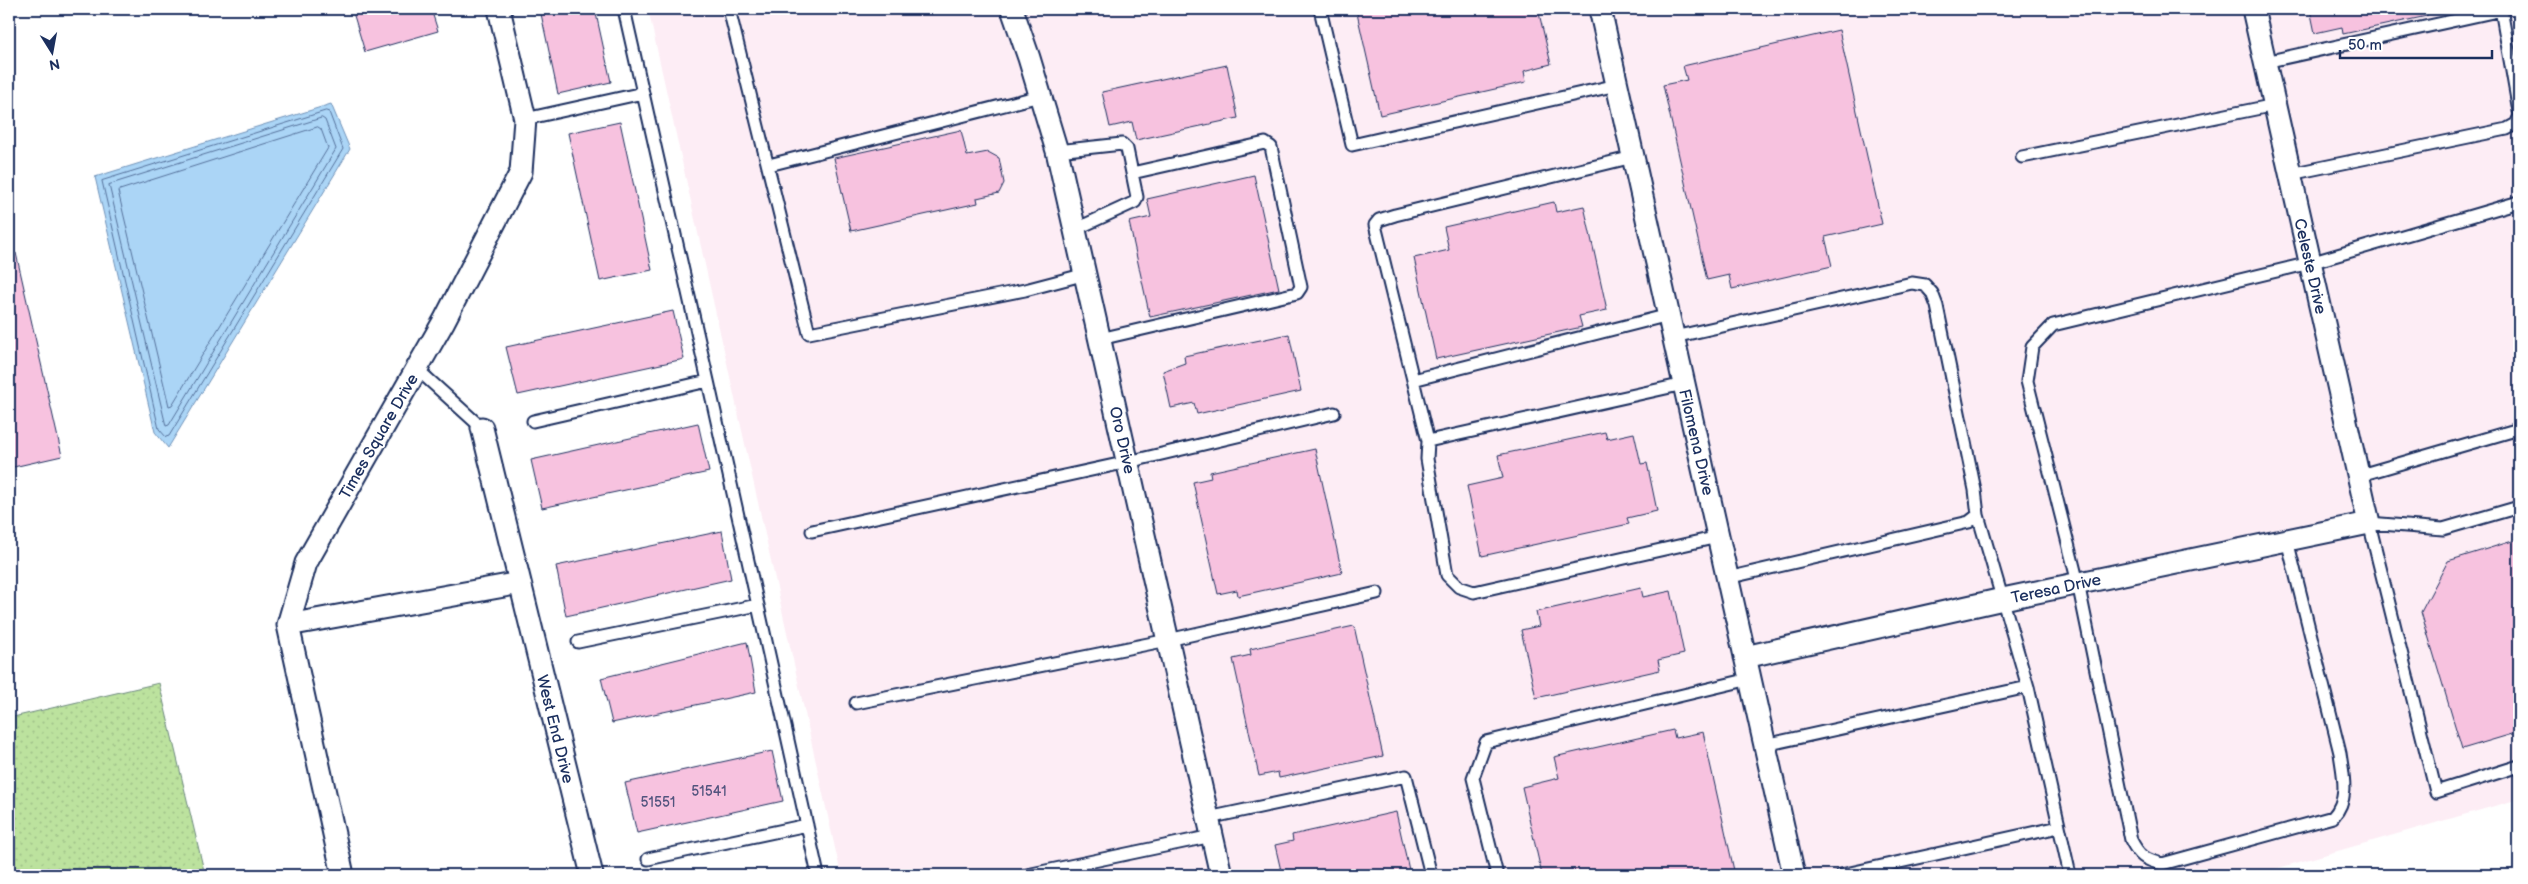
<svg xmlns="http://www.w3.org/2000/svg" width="2528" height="884" font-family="'Balsamiq Sans',sans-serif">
  <defs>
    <pattern id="grass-dots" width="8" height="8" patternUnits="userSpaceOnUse" patternTransform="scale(1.25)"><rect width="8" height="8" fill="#bce29e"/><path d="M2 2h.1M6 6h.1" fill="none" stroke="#a1c28a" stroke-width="1.8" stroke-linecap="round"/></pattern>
  </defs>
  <rect width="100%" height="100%" fill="#fff"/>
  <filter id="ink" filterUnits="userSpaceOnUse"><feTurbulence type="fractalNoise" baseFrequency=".02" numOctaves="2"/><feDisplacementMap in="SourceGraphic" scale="10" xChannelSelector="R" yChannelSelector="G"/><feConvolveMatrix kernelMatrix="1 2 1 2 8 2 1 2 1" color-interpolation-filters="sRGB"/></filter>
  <g filter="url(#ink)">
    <!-- built -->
    <path fill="#fdedf5" d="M648,9H2519V799L2254,875H841Z"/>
    <!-- grass -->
    <path fill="url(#grass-dots)" stroke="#6c887e" d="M159,683L205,875H9V718Z"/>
    <!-- water -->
    <path fill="#abd5f6" stroke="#7193b9" d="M331,104L350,149L168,448L155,432L95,177Z"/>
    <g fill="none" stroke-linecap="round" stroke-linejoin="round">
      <!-- shore -->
      <path stroke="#55719b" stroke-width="1" d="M326,111L329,112L343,149L169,436L166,437L159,429L102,181Z
        M322,118L325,120L336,149L169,425L166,426L109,185Z
        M318,127L321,129L328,148L172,405L169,406L118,191Z"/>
    </g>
    <!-- building -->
    <path fill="#f7c2df" stroke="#1b2f5e" d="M352,9H431L438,31L365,52Z
      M540,9H595L611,82L558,94Z
      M1356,9H1538L1551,64L1524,71L1526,82L1380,115Z
      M2310,9H2426L2427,16L2343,34L2342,27L2315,33Z
      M1839,30L1882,224L1825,237L1832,266L1732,289L1729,275L1707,280L1663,85L1687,80L1683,66Z
      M1227,65L1238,118L1136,140L1132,122L1110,127L1102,92Z
      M620,122L652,270L600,281L568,133Z
      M961,130L967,156L988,152L999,158L1004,183L999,193L977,198L978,203L851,231L834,158Z
      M1254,175L1279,289L1150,317L1129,222L1151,217L1147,199Z
      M1554,202L1556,212L1584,206L1607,310L1579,316L1582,327L1436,359L1414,258L1449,250L1444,227Z
      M16,253L62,456L9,468V254Z
      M673,311L684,359L518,395L506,347Z
      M1289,334L1301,391L1197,414L1194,403L1171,408L1163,371L1185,363L1184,356Z
      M698,423L709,472L542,508L531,460Z
      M1605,432L1607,439L1634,433L1641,464L1647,463L1657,511L1627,518L1629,524L1482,556L1467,486L1503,478L1498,455Z
      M1315,449L1342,573L1238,596L1237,590L1218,594L1193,482L1211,478L1210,472Z
      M722,531L731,579L566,616L556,566Z
      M2519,539V732L2462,749L2421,612L2448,561Z
      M1641,588L1643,597L1671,591L1684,654L1658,660L1660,670L1536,698L1521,630L1539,626L1536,612Z
      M1354,626L1383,756L1279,778L1278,772L1259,776L1233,659L1251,655L1250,649Z
      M747,642L756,692L612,723L601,678Z
      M1673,730L1675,738L1703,732L1735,875H1542L1522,787L1559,778L1554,757Z
      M772,751L783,801L637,833L625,783Z
      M1396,812L1409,870L1383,875H1282L1275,845L1293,841L1292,835Z"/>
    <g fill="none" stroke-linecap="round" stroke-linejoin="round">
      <!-- service casing -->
      <g stroke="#1b2f5e" stroke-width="15">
        <path id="service" d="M624,9L708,381
          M729,9L809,333L1025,290L1086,274
          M1320,9L1352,145L1617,85
          M2501,9L2519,111
          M2265,62L2502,10
          M525,119L643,93
          M1057,151L1122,144L1127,149L1137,197L1135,202L1076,229
          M1633,157L1395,215L1379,220L1375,225L1428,441L1427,459L1447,575L1459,587L1474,592L1718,537
          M2022,157L2275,105
          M769,165L1040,96
          M2290,174L2507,129L2516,124L2519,118
          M1674,337L1912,283L1925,285L1932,293L1937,306L1975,490L1978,515L1969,522L1727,578
          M1100,339L1297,293L1301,287L1271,147L1265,143L1132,173
          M417,369L482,428
          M1413,380L1669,315
          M533,421L708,381L818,875
          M1428,441L1684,384
          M2357,476L2519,429
          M2519,507L2443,529L2369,523L2436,792L2519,766
          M1978,515L2028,687L2070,875
          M812,531L1128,462L1334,413
          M2287,540L2340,753C2343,776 2350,798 2333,817L2162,864C2145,860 2139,856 2131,840L2078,583L2027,381L2032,347L2053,325L2310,263L2519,202
          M578,642L758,605
          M856,703L1168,640L1377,593
          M1765,745L2028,687
          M1208,818L1406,776L1431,875
          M648,859L807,825
          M1027,875L1212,836
          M1497,875L1473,778L1486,742L1750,679
          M1841,875L2059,827"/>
      </g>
      <!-- minor casing -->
      <g stroke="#1b2f5e" stroke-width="25">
        <path id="minor" d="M1012,9L1029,58L1057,151L1221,875
          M1600,9L1794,875
          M482,428L592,875
          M288,625L520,583
          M1745,657L2003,599L2369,523L2253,9
          M343,875L288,625L306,563L444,321L521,172L525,119L499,9"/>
      </g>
      <!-- service -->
      <use href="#service" stroke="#fff" stroke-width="11"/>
      <!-- minor -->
      <use href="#minor" stroke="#fff" stroke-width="21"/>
    </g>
  </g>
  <g text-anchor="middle" stroke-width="4" stroke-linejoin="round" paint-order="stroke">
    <!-- number labels -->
    <g font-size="14" fill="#52547e">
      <text x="709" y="796">51541</text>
      <text x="658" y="807">51551</text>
    </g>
    <!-- street labels -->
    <g font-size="16" fill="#1b2f5e" stroke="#fff">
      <text transform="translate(2311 266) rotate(77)" y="6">Celeste Drive</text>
      <text transform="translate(378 436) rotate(-60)" y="6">Times Square Drive</text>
      <text transform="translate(1123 440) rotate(77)" y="6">Oro Drive</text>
      <text transform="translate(1697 442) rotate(77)" y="6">Filomena Drive</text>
      <text transform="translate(2056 588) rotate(-12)" y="6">Teresa Drive</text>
      <text transform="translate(556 729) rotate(76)" y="6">West End Drive</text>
    </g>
  </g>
  <!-- margin -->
  <rect width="2528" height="884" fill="none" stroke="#fff" stroke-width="30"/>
  <rect x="15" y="15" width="2498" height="854" fill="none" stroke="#1b2f5e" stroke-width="2" filter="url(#ink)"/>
  <!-- north arrow -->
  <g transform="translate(52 52) rotate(169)" stroke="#ffffff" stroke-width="4" paint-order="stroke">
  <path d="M0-4L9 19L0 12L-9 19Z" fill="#1b2f5e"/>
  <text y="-8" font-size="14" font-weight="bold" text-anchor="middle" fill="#1b2f5e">N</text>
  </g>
  <!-- scale -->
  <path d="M2340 50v8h152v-8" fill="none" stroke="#1b2f5e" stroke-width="2.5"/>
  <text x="2348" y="50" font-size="15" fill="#1b2f5e" stroke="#ffffff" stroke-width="4" paint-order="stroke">50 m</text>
</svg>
